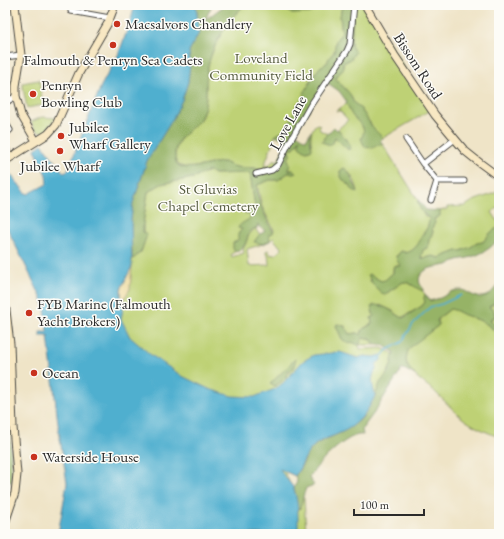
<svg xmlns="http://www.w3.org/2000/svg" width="504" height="539" font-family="'EB Garamond',serif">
  <rect width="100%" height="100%" fill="#fdfcf7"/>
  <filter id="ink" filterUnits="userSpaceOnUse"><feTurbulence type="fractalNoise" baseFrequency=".025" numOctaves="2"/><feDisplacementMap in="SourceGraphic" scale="8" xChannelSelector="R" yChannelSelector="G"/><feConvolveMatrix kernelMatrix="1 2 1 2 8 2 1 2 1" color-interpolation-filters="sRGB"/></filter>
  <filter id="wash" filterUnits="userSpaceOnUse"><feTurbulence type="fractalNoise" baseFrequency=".012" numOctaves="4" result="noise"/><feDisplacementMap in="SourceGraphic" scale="16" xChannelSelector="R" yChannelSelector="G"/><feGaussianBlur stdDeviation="0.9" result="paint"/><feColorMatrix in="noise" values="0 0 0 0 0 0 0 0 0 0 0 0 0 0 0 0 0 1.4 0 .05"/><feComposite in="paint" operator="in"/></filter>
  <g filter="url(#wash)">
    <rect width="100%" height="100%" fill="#efe4c7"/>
    <!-- green -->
    <path fill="#bed174" stroke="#747e50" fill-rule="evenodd" d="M196,5L147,161L132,260L141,252L146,235L143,232V224L148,192L161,184L193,178L209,171L214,174L250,172L255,207L245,211L251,217L249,220L238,228L242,229L235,250L237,251L231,254L232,257L244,253L243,249C249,239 246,235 256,228L257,229L256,230L260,235L255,240L260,243L263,244L247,249L249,266L269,265L268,254H266V251L268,250L271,255L276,254L282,249L273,238L270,241L269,234L273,233L274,230L262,207L257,185L270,180H278L288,173L293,174L296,173L288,169L290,165L288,159L290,155L289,150L294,148L301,138L300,146L307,151L312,149C311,140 309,134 315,125L318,124L320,126L319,128L321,131L325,132L327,134L322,142L330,144L334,141L335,137L347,149H350V145L338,129L348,120L340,111H336L346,104C350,107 349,111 352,115C358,123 368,128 362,138L365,147C371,149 377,146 382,143L418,200C417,206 423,212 425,217H429L430,219L427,229L423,233L420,242L415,248L408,253L401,251L398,255L396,256L397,260L401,266H396L393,267V273L384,281H381L369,274L370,281L384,295L403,282C409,282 422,289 425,294L424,298L425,302L422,306L401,318L393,311L380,305L372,311L374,316L372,324L369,325L362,330L361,335L358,333L349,334L345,326L337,324L342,339L349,343L351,342L359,343L363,338H367L379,345H359L360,349L382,348L394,354L391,366L387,374L380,383L375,396L321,441L295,476L284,471L295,493L300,509L302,500L304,498L306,534H128L197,455L56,207ZM344,168C351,173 357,184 358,192L353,190L350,185C344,183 340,177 340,171ZM295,359L293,365L295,366C291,372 281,381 275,386L270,384Z
      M245,5H288V9L293,14L317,9L320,5H342L340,17L342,33L337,39L334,52L329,58L327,63L320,67L311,79L310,83L304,93L302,99L297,105L292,118L284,130L275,136L264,167L270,164L275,159L279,163L277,167L256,172L259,168C252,168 242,168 234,167C229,166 227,162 222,162C209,163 187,173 176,163C173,147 180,137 192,126C195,124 199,121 201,118C208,105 205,87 207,73C209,51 228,18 245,5Z
      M354,5H365L431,110L383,138L374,129L361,109L354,103L350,94L335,78L343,69V63L351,59L354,52L351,46Z
      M39,80L43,105L27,108L22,83Z
      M42,117L56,118L45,132H40L35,130L31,122Z
      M498,190H499V207L492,212L499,223V227L491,232L483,242L477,243L471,247L461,251H457L439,258L433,256L426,258L420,257L423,250L427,248L429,240L433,232L432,228L434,224V219L437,218L440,211L447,209V207L465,206L473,201L495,193Z
      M499,294V331L495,325L492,324L491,318L495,317L494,311L489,307L497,302V296Z
      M450,309C457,310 460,313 465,315C471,317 477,319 483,322C489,325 493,330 499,333V437C486,432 472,426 461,417C452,409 443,399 434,391C423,381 399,369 408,350C410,345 433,330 439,325L438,319Z"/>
    <!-- forest -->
    <path fill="#96b366" stroke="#606f48" d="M196,5H212L205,20L225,5H245C228,18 209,51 207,72C205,86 208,102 202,115C196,130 177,132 175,153C175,157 175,162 178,165C186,172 212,163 222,162C227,162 229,165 233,166C241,169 252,168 260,168L256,173L274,169L286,144L284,138L275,136L284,130L292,118L297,105L302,99L304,93L310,83L311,79L320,67L327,63L329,58L334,52L336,40L342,33L340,17L342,5H353L351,46L355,52L351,59L343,63V69L336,77V79L350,94L354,103L361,109L373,128L383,138L380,140L382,143L380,145H377L373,148L365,147L361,139C368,125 359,125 352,115C349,111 350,107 346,104L347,102L339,91L326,82L295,133L306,140L311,131L310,139L312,149L306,151L299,146L300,139L296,146L289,150L290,155L288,159L290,165L288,169L289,171L293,169L296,173L293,174L288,173L278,180H270L257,185C255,198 267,219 273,231V233L269,234L270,241L263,244L254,242L259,235L265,231L257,224L258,227C243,231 251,246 237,251L233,249V243L238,240V234L242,229L238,228C241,222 247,222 251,217L244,212L255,207L250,173L214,174L209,171L193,178L161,184L148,192L143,224V232L147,235L141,252L132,260L131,220L133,203L147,161L172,120L182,100L188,82L190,64L189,51L199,33Z
      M288,5H320L311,13L293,14L289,12Z
      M334,127L337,130L338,129L350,145L351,149H347L335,137L334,141L330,145L322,142L327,134Z
      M344,168C351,173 351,178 354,184C356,187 357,189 358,193L352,189L350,185C344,183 340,177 340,171Z
      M418,200L426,210L441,211L440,212V216L434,219L435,223L432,228L433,232L429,240L428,247L423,250L421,258H426L433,256L439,258L457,251H461L471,247L477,243L483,242L491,232L499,227V238C492,249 479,255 468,258C464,259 459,259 455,261C452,262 453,262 450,264C442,267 433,266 426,270C418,275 417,282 423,288V291C416,289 411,282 403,282L384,295L373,285L368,275L369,274L381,281L385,280L393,273L394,266H401L397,261L396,256L398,255L399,253L402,251L406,253C416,250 419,243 423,234C424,232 426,230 427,228C429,225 428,222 430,219C424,215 418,208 418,200Z
      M499,282V294L497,296V300L489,307L494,311L495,317L491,318V322L495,325L499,333C493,330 489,325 483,322C477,319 471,317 465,315C460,313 457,310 450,309L441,316L437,320L439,325L413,345L408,350L406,359L407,366L415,375L404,369L401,370L374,413L362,429L363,435C348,432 316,465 309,478L314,485L306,488C303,495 302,504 298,511L294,487L297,482L295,476L304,462L306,455L316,444L342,432L354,425L363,417L375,396L380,383L387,374L391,366L394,352L383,345L376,344L369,338H363L359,345L351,342L349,344L342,339L336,326L337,324C347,326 345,327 349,334L358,333L361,335L363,329L372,324L371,318L374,316L371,307L374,305C386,305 393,313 403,318L422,306L425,302L424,298L425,294L430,301C434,299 440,299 444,296C450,292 453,290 461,290C465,290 468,293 472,295C485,301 493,293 499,282Z
      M5,321L6,331L12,483L5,477Z
      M295,359V363L294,365H295L293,369L288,372L286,377L282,381L275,386L270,384Z"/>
    <!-- sand -->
    <path fill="#eeda9e" stroke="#8c8264" d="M132,266L130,289L125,297L123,309C119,287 122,285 132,266Z"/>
    <!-- water -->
    <path fill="#50afcf" stroke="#3e6d7d" d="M135,5H196L199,33L189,51L190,64L188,82L182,100L172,120L147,161L133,203L131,220L132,266L121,289V295L123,309L121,319L130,337L151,355L182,376L209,389L232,396L254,397L275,389L283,383L303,361L314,355L340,352L358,358L364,356L374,357L382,355L381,360L376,364C378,369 374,371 373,376C371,383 374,390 375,396C367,412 358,426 340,433C332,437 322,439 315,445C306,452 302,466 295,476L280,469C283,476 289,481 293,487C299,501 298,519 298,534H58L67,483L59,432L48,336H40V332H47L45,308L41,297L5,224V168L26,193L28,194L47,184L46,175L35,149L42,144L63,172L65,173L68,170L101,86L118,55L130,23Z"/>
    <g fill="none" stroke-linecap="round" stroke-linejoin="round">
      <!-- stream -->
      <path stroke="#50afcf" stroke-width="1.5" d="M382,356L387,350L402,342L413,324L430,307L442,304L461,295"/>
    </g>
  </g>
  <g filter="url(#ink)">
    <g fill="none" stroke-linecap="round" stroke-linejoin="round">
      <!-- street casing -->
      <g stroke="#484742" stroke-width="7">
        <path id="street" d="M71,11L110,18
          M5,57L21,55
          M5,103L16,96
          M5,122L10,130L5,134
          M406,139L423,164
          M455,139L423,164L437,181H464
          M5,147L7,150
          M256,174L272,170L278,165L289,143L310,106L347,51L350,44L354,5
          M431,200L437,181"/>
      </g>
      <!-- secondary casing -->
      <g stroke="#484742" stroke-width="9">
        <path id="secondary" d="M15,5L21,55L16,86V96L21,115L36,141
          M365,5L395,56L435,115L465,151L480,163L499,177
          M5,161L48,134L56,125L79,73L108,23L115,5
          M5,302L10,344L13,427L17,474L15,493L5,523"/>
      </g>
      <!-- street -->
      <use href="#street" stroke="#fff" stroke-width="5"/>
      <!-- secondary -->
      <use href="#secondary" stroke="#f8e8c3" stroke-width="7"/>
    </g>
  </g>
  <!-- markers -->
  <g fill="#c8321e" stroke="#fdfcf7" stroke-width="1.5">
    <circle cx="117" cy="24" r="4"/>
    <circle cx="113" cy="45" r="4"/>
    <circle cx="33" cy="94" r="4"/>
    <circle cx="61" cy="136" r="4"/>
    <circle cx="60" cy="151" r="4"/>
    <circle cx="29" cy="313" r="4"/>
    <circle cx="34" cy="373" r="4"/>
    <circle cx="34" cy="457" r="4"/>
  </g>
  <g text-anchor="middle" stroke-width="3" stroke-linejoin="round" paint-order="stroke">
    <!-- poi labels -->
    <g font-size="15" fill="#2b2b2b" stroke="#fdfcf7" text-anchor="start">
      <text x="125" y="29">Macsalvors Chandlery</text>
      <text x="113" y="65" text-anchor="middle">Falmouth &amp; Penryn Sea Cadets</text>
      <text x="41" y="90">Penryn<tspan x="41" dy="17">Bowling Club</tspan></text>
      <text x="69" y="132">Jubilee<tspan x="69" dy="17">Wharf Gallery</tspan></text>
      <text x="60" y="171" text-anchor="middle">Jubilee Wharf</text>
      <text x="37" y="309">FYB Marine (Falmouth<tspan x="37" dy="17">Yacht Brokers)</tspan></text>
      <text x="42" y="378">Ocean</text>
      <text x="42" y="462">Waterside House</text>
    </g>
    <!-- park labels -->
    <g font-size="15" fill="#575d41" stroke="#fdfcf7">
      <text x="261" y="63">Loveland<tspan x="261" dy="17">Community Field</tspan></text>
      <text x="208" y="194">St Gluvias<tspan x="208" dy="17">Chapel Cemetery</tspan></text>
    </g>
    <!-- street labels -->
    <g font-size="15" fill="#2b2b2b" stroke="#fdfcf7">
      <text transform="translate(418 66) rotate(57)" y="5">Bissom Road</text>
      <text transform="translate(288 123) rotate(-61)" y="5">Love Lane</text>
    </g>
  </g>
  <!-- margin -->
  <rect width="504" height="539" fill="none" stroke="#fdfcf7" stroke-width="20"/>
  <!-- scale -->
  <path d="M354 509v6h70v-6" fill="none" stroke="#2b2b2b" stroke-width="2"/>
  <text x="360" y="509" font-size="12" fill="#2b2b2b" stroke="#fdfcf7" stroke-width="3" paint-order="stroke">100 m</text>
</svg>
